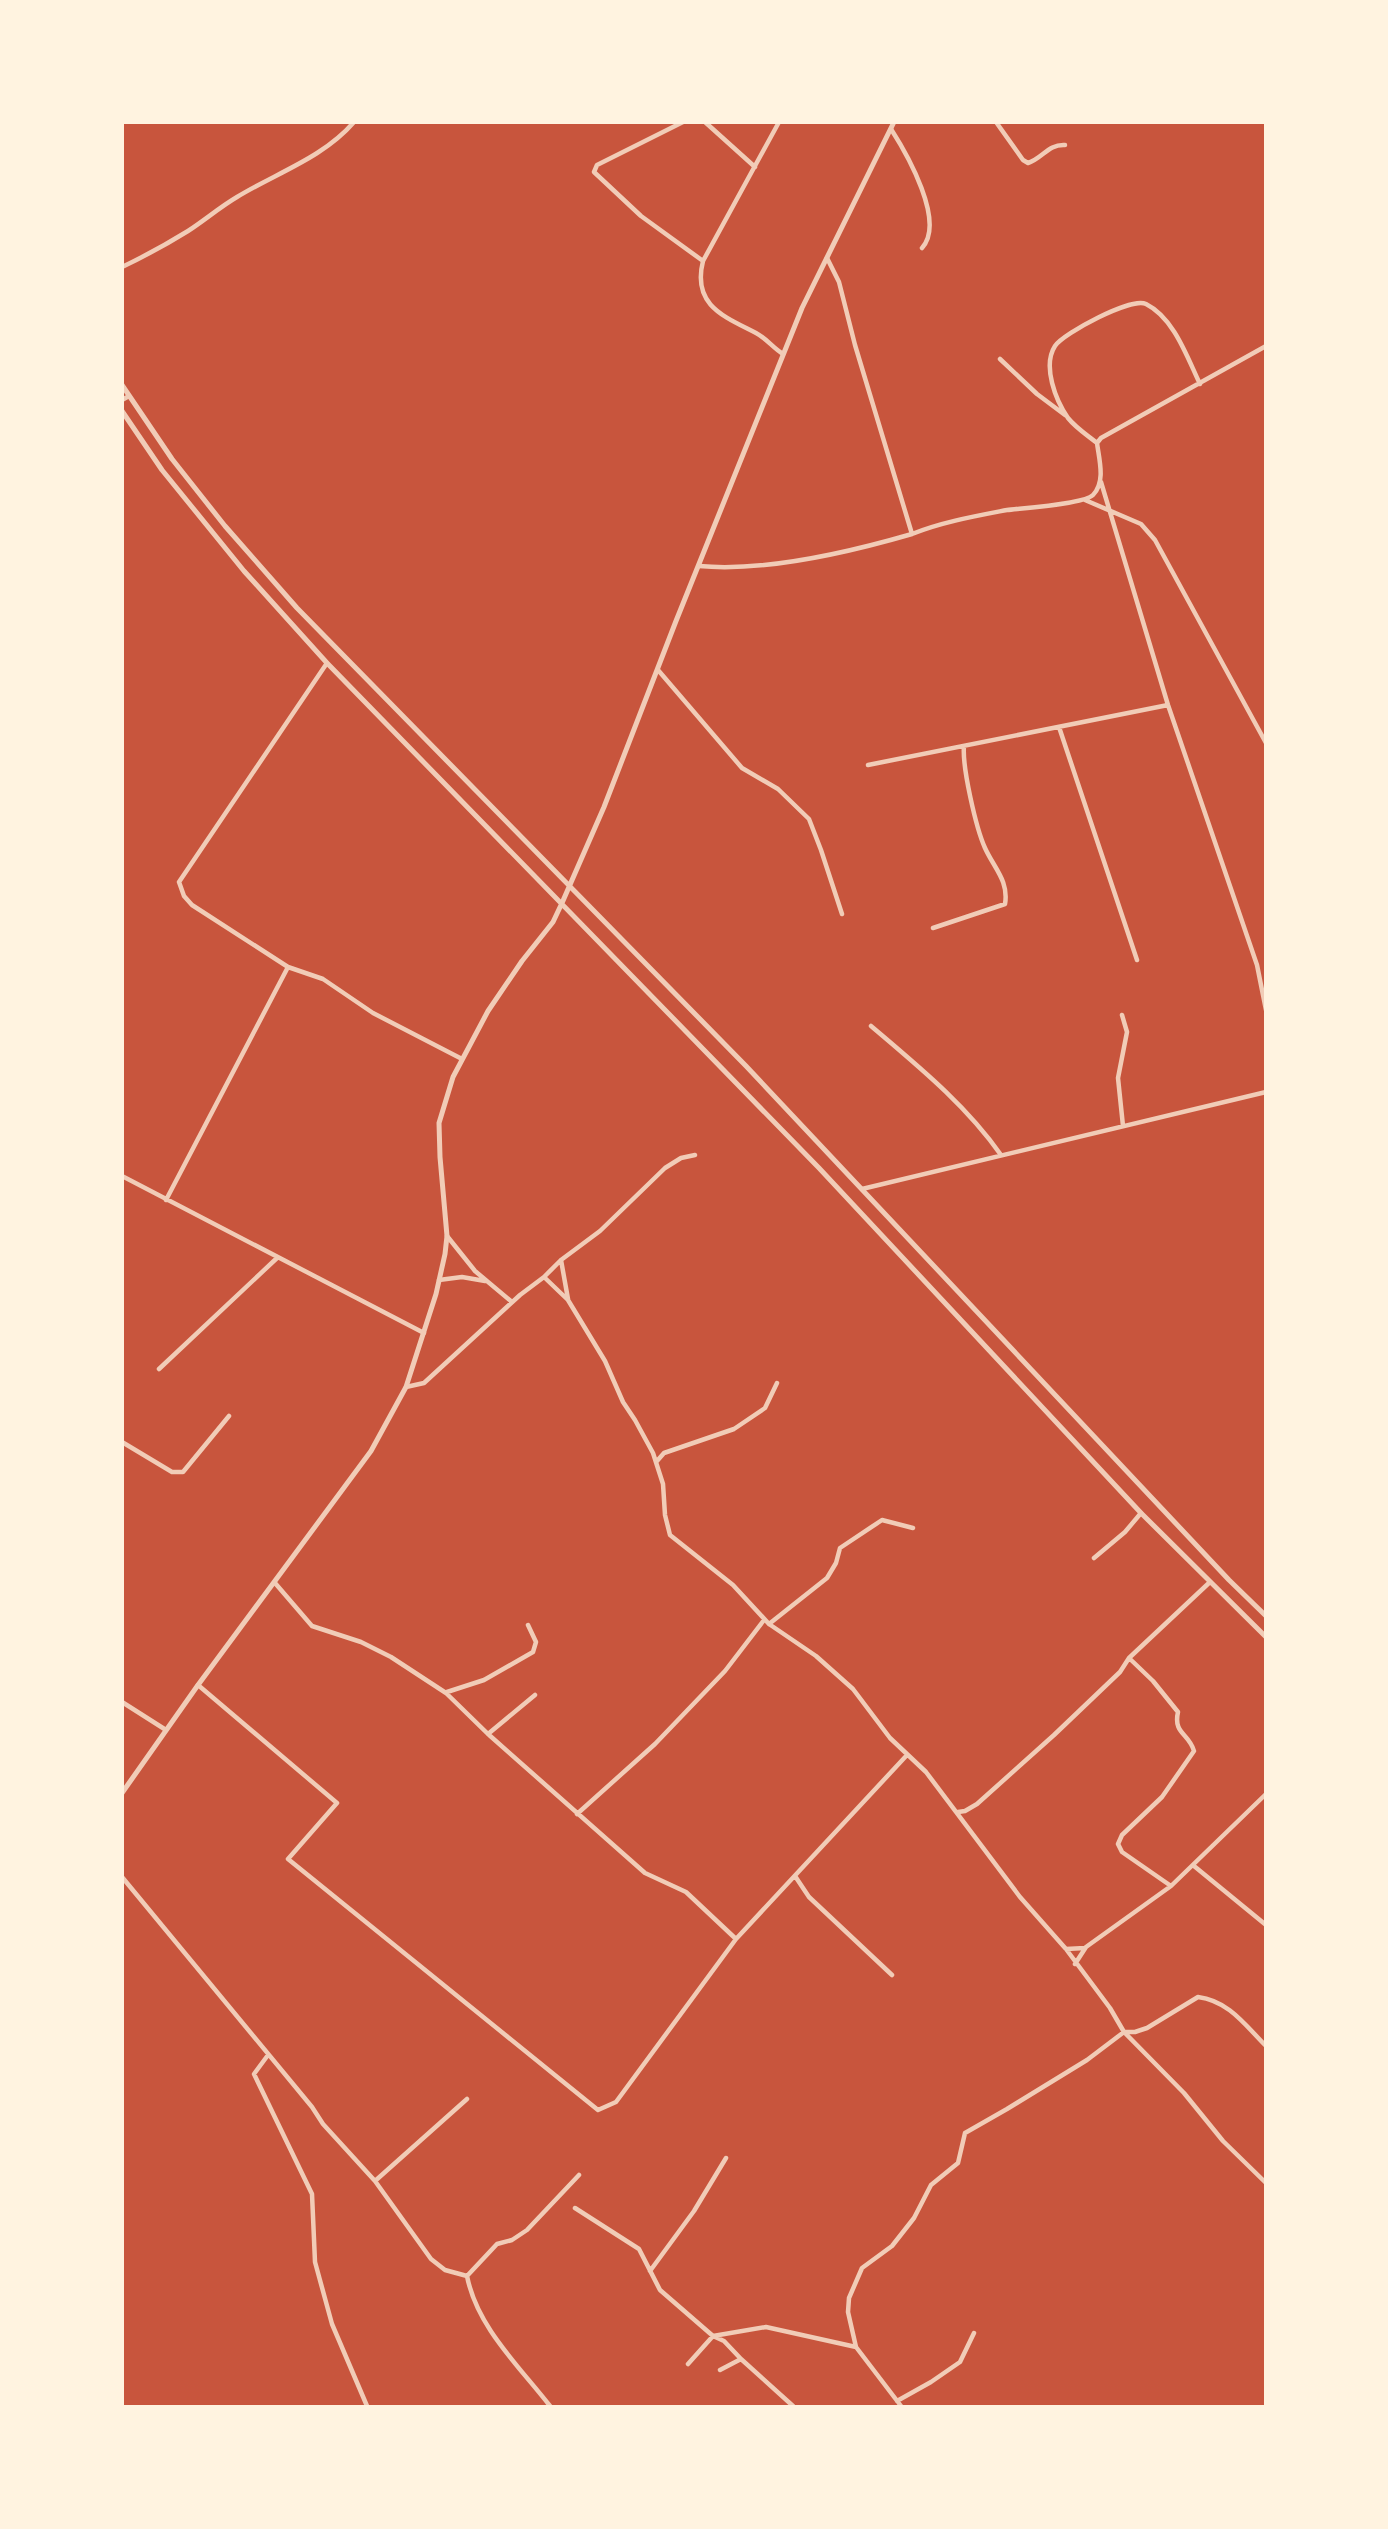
<svg xmlns="http://www.w3.org/2000/svg" width="1388" height="2529" font-family="Rubik,sans-serif">
  <rect width="100%" height="100%" fill="#c8553d"/>
  <g fill="none" stroke-linecap="round" stroke-linejoin="round">
    <!-- minor -->
    <path stroke="#f1ccb7" stroke-width="4.5" d="M683,122L597,165L594,172L641,216L703,261
      M705,122L755,167
      M779,122L703,261C692,305 723,316 756,333C766,338 773,348 783,354
      M996,122L1023,160L1028,163C1043,158 1048,144 1065,145
      M891,129C907,154 946,222 922,248
      M827,258L839,282L855,345L912,534C942,522 976,516 1007,510C1024,508 1084,504 1093,495C1106,482 1099,459 1097,443L1101,438L1266,346
      M122,267C145,256 167,244 188,231C205,220 220,207 237,197C276,173 323,158 354,122
      M1000,359L1037,394L1065,415
      M122,400L129,396
      M1097,443C1087,435 1076,428 1068,418C1056,401 1042,366 1055,346C1064,333 1131,297 1146,304C1174,318 1187,357 1200,384
      M1101,482L1168,705L1257,965L1266,1010
      M1085,500L1141,524L1155,540L1266,743
      M699,566C763,572 850,552 912,534
      M327,663L179,882L184,896L192,905L288,967L323,979L373,1013L462,1059
      M658,670L742,768L778,789L809,819L821,850L842,914
      M1059,727L1137,960
      M868,765L1168,705
      M933,928L1005,904C1009,881 994,868 985,848C976,828 962,767 964,746
      M1122,1015L1127,1032L1118,1078L1123,1126
      M871,1026C918,1066 966,1105 1001,1155
      M122,1176L424,1333
      M862,1189L1266,1092
      M166,1200L288,967
      M447,1236L475,1271L512,1302
      M561,1260L568,1299
      M544,1277L568,1300L605,1361L623,1402L635,1420L653,1453L663,1484L665,1515L670,1535L733,1585L769,1624L816,1656L853,1689L890,1738L926,1772L1020,1897L1066,1949L1110,2008L1124,2032L1184,2093L1223,2141L1266,2183
      M439,1280L462,1277L485,1281
      M159,1369L277,1258
      M406,1387L424,1383L520,1295L544,1277L561,1260L600,1231L665,1168L681,1158L695,1155
      M122,1442L172,1472H183L229,1416
      M657,1461L664,1453L734,1429L765,1408L777,1383
      M1094,1558L1125,1532L1141,1513
      M275,1583L312,1626L361,1642L391,1657L446,1693L488,1734L645,1873L686,1892L736,1939
      M769,1624L827,1578L836,1563L840,1548L882,1520L913,1528
      M1129,1658L1153,1681L1178,1712C1173,1734 1189,1733 1194,1751L1162,1797L1122,1835L1118,1844L1122,1852L1171,1886
      M198,1685L337,1803L288,1859L598,2110L616,2102L736,1939L907,1755
      M447,1692L484,1680L533,1652L536,1642L528,1625
      M122,1702L166,1730
      M488,1734L535,1695
      M958,1812L965,1811L977,1804L1054,1735L1120,1672L1129,1658L1210,1582
      M577,1814L655,1744L725,1671L764,1620
      M1194,1866L1266,1925
      M795,1876L809,1897L892,1975
      M122,1877L312,2107L323,2124L375,2181L431,2259L445,2270L467,2276C477,2327 519,2366 550,2406
      M1066,1949L1085,1948
      M1075,1964L1086,1947L1171,1886L1266,1794
      M268,2055L254,2074L312,2194L315,2262L332,2324L367,2406
      M375,2181L467,2099
      M575,2208L639,2249L660,2290L713,2336L724,2341L741,2359
      M650,2271L694,2211L726,2158
      M467,2276L497,2244L512,2240L527,2230L579,2175
      M688,2364L713,2336L766,2327L856,2347
      M720,2370L741,2359L793,2406
      M897,2401L931,2382L960,2362L974,2333
      M901,2406L856,2347L848,2312L849,2298L862,2268L892,2246L914,2218L931,2185L958,2163L965,2133L1007,2109L1087,2060L1124,2032H1135L1147,2028L1198,1997C1229,2001 1245,2025 1266,2046"/>
    <!-- tertiary -->
    <path stroke="#f1ccb7" stroke-width="5" d="M122,385L172,459L225,526L297,608L746,1066L1229,1580L1266,1616
      M122,411L162,470L244,571L327,663L819,1168L1141,1513L1266,1637
      M122,1793L198,1685L371,1451L406,1387L436,1294L445,1254L447,1236L440,1157L439,1123L453,1077L488,1011L522,961L553,922L562,903L604,807L676,621L802,308L894,122"/>
  </g>
  <!-- border -->
  <rect width="1388" height="2529" fill="none" stroke="#fff3e0" stroke-width="248"/>
</svg>
